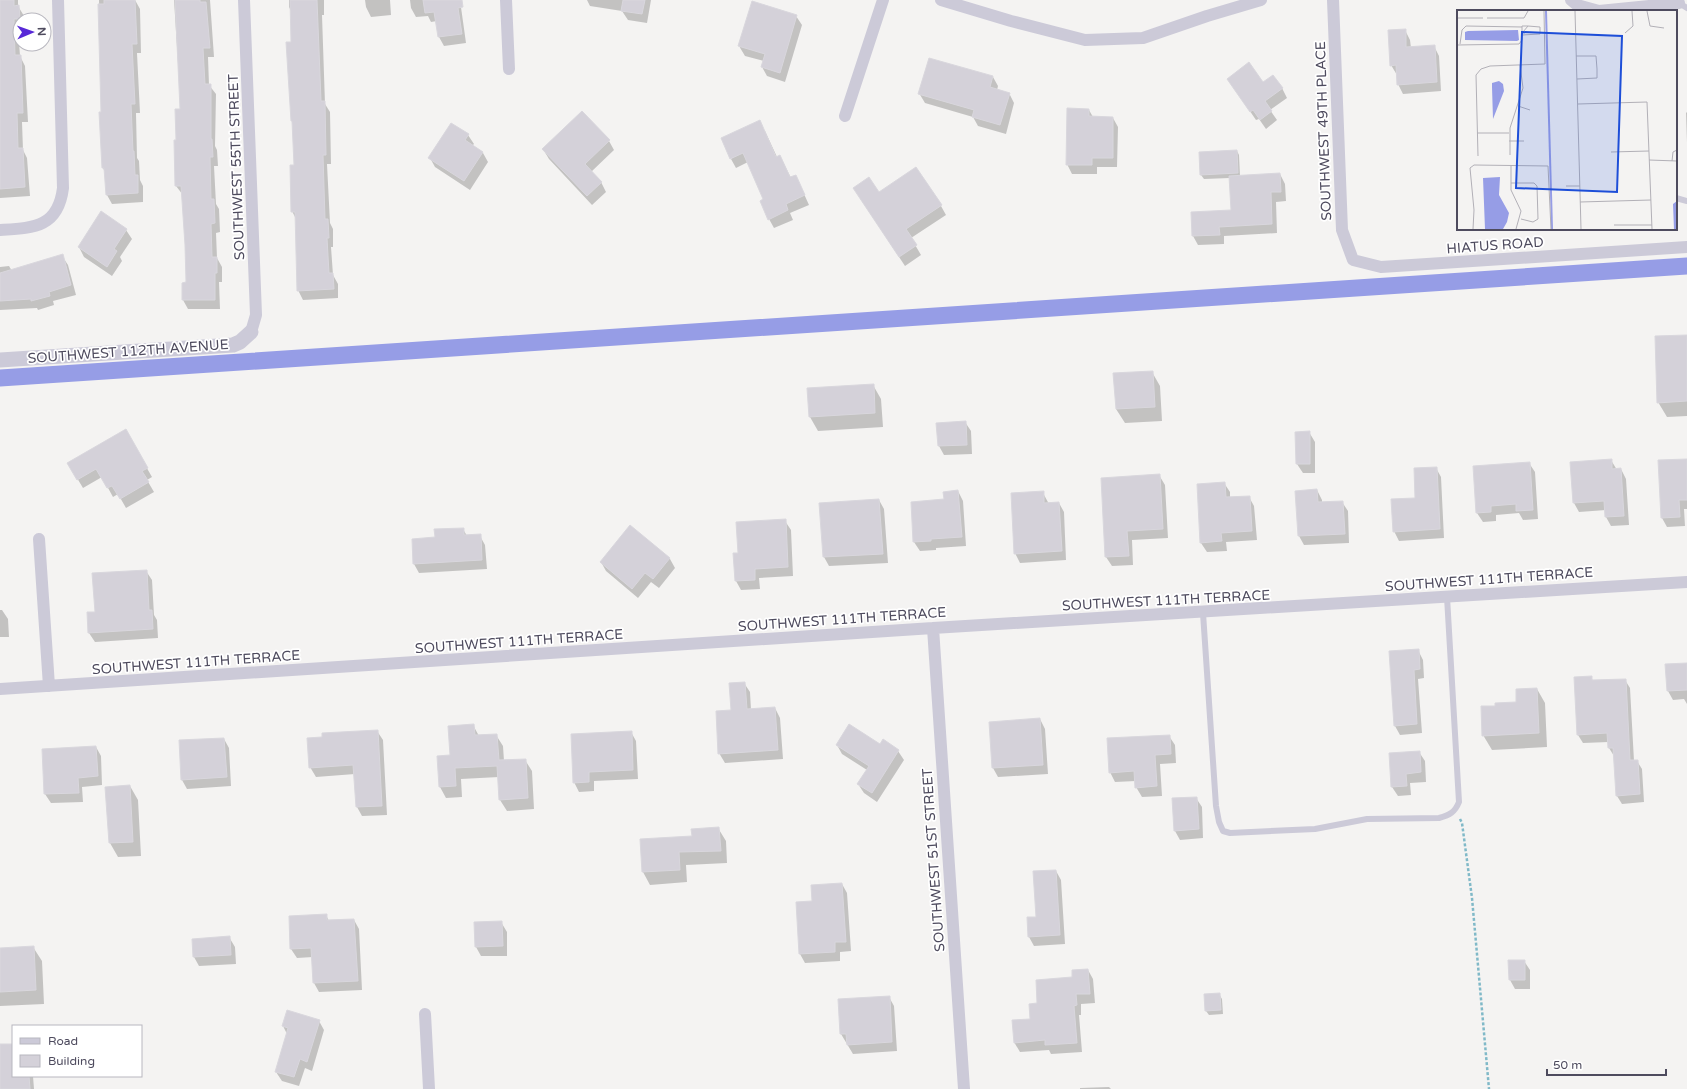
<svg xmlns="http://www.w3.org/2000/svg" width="1687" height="1089" font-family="'Varela Round',sans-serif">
  <rect width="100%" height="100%" fill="#f4f3f2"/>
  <!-- shadow -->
  <path fill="#0003" d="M0,0H18V6L24,16V20H20V28H18L20,56L25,66L28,122H22L23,150L27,158L30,196L0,198Z
    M99,0H135L140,9L141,53H137L140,113H136L137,158L139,161L140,180L143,186V202L112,204L107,195L105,172L103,168Z
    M174,0H210L214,57H208L209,85L216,94L215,146L217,150L218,166H214L216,204L219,209L220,232L216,233L217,258L222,267V282H219L220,309H188L183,300V284L187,283L183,195L176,186L175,141H177L181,110Z
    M289,0H324V15H322L325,104L330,112L331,164H327L330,223L333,229V247H331L333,275L338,284V298L303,300L298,290L296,219L292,211L295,166L293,124L292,121L287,43H292L291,11L289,7Z
    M365,0H390L391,15L371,17L366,7Z
    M410,0H460L466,43L444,46L439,37L437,21L431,22L428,16L416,17L411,8Z
    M587,0H651L647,23L628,20L622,11L590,6Z
    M796,16L802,25L785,82L767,76L762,67L764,61L745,56L739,46Z
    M1405,30L1410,40L1411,48L1434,46L1439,56L1441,91L1403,94L1398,84L1397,75L1391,65Z
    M929,59L993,77L998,86L997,90L1009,93L1014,103L1006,134L978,126L973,117L925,103L919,93Z
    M1228,79L1263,83L1282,88L1287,98L1270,110L1277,120L1266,129L1259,119L1256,120Z
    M1089,110L1093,117L1113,118L1118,127L1117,167H1097V174H1072L1067,164Z
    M582,112L609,141L614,150L591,172L601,182L606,192L592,205L549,159L543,149Z
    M1687,112V143L1686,113Z
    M765,131L777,157L780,156L791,178L800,185L809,205L790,213L793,220L774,228L769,219L765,199L748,162L736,168L731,159Z
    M468,135L474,144L472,146L483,153L488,162L470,190L435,167L430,158Z
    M1237,151L1239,155L1240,176L1280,174L1285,184L1286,201L1276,202L1277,233L1224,236V244L1198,245L1193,236L1232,211L1230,178L1204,179L1201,175Z
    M879,193L941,206L946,215L911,238L921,255L905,266L860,198Z
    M126,230L132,239L120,257L122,261L112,276L84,257L79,247Z
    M62,256L68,265L76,295L53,301L54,305L38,310L37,308L0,310V267L9,266L12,271Z
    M1687,336V416L1667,417L1658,402Z
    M1152,372L1160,386L1162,421L1125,423L1116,409Z
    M873,385L881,399L883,427L818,431L810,417Z
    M965,422L971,431L972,454L944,455L939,446Z
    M125,430L152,477L147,480L154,492L126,508L118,494L113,497L102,477L83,488L68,463Z
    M1309,432L1315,442V473H1303L1297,464Z
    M1611,460L1617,470L1621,469L1626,479L1629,525L1611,526L1606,517V510L1579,512L1574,503Z
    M1687,460V509H1684L1685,526L1667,527L1662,518L1659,461Z
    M1529,463L1535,472L1538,519L1523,520L1519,513L1496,515V521L1483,522L1477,513Z
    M1436,468L1441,477L1444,538L1399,541L1394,531Z
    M1159,475L1165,485L1168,538L1132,540L1133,565L1112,566L1106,557Z
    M1224,483L1230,492V498L1249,497L1254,506L1257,540L1226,542L1227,551L1207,552L1201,543Z
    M1317,490L1322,500V503L1342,502L1348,511L1349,543L1304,545L1299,536Z
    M958,491L963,501L966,546L936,548V550L920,551L914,542L945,500Z
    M1043,493L1049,504L1059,503L1064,512L1066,560L1020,563L1015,553Z
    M879,500L884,509L888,563L829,566L824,557Z
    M785,521L791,530L793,576L759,578L760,589L741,590L736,581L739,554Z
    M630,526L670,559L675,568L659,588L651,582L638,598L606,571L601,562Z
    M463,529L467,536H480L485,545L487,569L419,573L414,564L436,538Z
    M146,571L152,580L154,615L157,620L158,638L95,642L89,633L96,613Z
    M0,610H2L8,619L9,637H0Z
    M1418,650L1423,660L1424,678L1418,679L1422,733L1400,735L1395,726Z
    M1687,664V704L1684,699L1673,700L1668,691Z
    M1591,677L1593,681L1625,680L1630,688L1634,761H1637L1642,769L1644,802L1622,804L1617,796L1614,756L1609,748V742L1583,743L1578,735Z
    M744,683L750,692L751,710L775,708L780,718L783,759L725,763L719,753L732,711Z
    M1537,689L1545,703L1547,747L1492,750L1483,735L1517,703Z
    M1040,719L1045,729L1048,774L998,777L993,768Z
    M473,725L479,736L496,735L503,746L504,761L525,760L532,771L534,809L507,811L500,800L499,777L461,779L462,797L446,798L440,787L451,756Z
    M377,731L383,740L387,815L362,816L357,807L355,774L316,777L310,767Z
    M631,732L636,741L638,779L594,781V791L579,792L574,782Z
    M1169,736L1175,745L1176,763L1160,764L1162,796L1142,797L1136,787V781L1115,782L1110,772Z
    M224,739L229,748L231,786L187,789L182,780Z
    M837,745L880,746L898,751L904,760L877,802L864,793L858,784L867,770L842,754Z
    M96,747L101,756L102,785L82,787L83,802L51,803L45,794L43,749Z
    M1419,752L1425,761L1426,782L1410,783L1411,795L1398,796L1392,787L1390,754Z
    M130,786L138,800L141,856L118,857L110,843L106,787Z
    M1196,798L1202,807L1203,838L1180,840L1175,831Z
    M718,828L726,841L727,863L686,865L687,882L650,885L643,872L641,840L693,837Z
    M1056,871L1061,880L1065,944L1034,946L1029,937Z
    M842,884L847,893L851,951L840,952V961L805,963L800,954L813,902Z
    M326,915L329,921L354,920L359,929L362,990L319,992L314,983L313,957L297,958L291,949Z
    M501,922L507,932V956H481L476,947Z
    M229,937L235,947L236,964L199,966L194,957L193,940Z
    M33,947L42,961L44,1004L0,1006V949Z
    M1524,961L1530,970V989H1515L1510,980Z
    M1088,970L1093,979L1095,1003L1081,1004V1015H1079L1082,1052L1051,1054L1049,1050L1020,1052L1014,1042L1031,1020L1038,1004Z
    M1219,994L1222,999L1223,1014L1209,1015L1206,1011Z
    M889,997L894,1006L897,1051L853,1054L841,1034Z
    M319,1021L324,1030L312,1071L305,1068L299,1086L282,1081L276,1072L287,1034L283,1026Z
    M0,1045H13V1076H33L34,1089H0Z
    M1109,1087L1111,1089H1080V1088Z"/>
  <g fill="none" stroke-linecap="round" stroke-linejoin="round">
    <!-- canal -->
    <path stroke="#969de6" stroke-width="17" d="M0,378L1687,266"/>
  </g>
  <!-- building -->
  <path fill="#d4d1d9" stroke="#d9d7dd" d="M0,0H14V6L19,5L20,19H14L15,55H21L23,113H17L18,148H23L25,187L0,189Z
    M104,0H135L137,44H132L135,104H131L133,151H134L135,175H138V193L106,195L104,168H102L99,112H101L98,4H104Z
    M175,0H200V2H206L210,48H203L205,84H211V139H212L213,157H210L211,199H214L215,223L211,224L212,257H217V273H215V300H182V283L186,282L185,245L181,186H175L174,140H176L175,109H180Z
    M290,0H317L321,101H325L326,155H323L325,219H328L329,238H327L329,273H333L334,289L297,291L295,212H291L290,165H294L292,121H291L286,42H291Z
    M423,0H462L463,7L458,8L462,34L438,37L434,12L425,13Z
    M623,0H645L642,14L621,11Z
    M752,1L797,15L780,73L761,67L765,54L738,46Z
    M1406,29V47L1435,45L1437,82L1397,85L1396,65L1390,66L1388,30Z
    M929,58L993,76L990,87L1010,93L1000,125L972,117L974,110L918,94Z
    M1249,62L1263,82L1273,75L1283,88L1265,101L1272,111L1260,120L1253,110L1250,112L1227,79Z
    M1067,108L1089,109V116L1113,117V158H1092V165H1066Z
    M582,111L610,140L585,164L602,182L587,196L542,149Z
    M760,120L776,157L780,155L790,177L796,175L805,195L786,204L788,210L768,220L760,201L763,199L743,153L730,159L721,138Z
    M451,123L469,134L465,140L483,152L464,181L428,158Z
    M1237,150L1238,173L1200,175L1199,152Z
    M916,167L942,205L906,229L917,245L899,257L853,188L869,177L879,192Z
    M1280,173L1281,192H1271L1272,224L1219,227L1220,235L1192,236L1191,212L1231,210L1229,176Z
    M101,211L127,229L114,249L117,251L107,267L78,247Z
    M63,254L71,285L49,292L50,296L31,301V299L0,301V273Z
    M1687,335V401L1657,403L1655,336Z
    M1153,371L1155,407L1116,409L1113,373Z
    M874,384L875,413L809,417L807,388Z
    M966,421L967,445L938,446L936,423Z
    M126,429L148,468L142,471L149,482L120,499L112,486L107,488L96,469L77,480L67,463Z
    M1310,431V464H1296L1295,432Z
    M1612,459V469L1621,468L1624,516L1605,517L1604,501L1573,503L1570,462Z
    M1687,459V500H1679L1680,517L1661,518L1658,460Z
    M1530,462L1533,510L1516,511V504L1491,506V512L1476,513L1473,466Z
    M1437,467L1440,529L1393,532L1391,499L1415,498L1414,468Z
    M1160,474L1163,529L1127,531L1129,556L1105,557L1101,478Z
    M1225,482L1226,497L1250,496L1252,531L1221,533L1222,541L1200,543L1197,484Z
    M1317,489L1318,502L1343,501L1345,534L1298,536L1295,491Z
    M958,490L962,537L931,539V541L913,542L911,502L944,499L943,492Z
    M1044,491V503L1059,502L1062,551L1014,554L1011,493Z
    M879,499L883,554L823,557L819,503Z
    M786,519L788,567L755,569V580L735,581L733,553H738L736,522Z
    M630,525L670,558L653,579L645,573L632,589L600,562Z
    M464,528V535L481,534L482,560L413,564L412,539L435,537L434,529Z
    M147,570L149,610H152L153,629L88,633L87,612H95L92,573Z
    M1419,649L1420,669L1414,670L1417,724L1394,726L1389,651Z
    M1687,663V690L1667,691L1665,664Z
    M1592,676V680L1626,679L1630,760H1638L1640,794L1616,796L1613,748H1608L1607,733L1577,735L1574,677Z
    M745,682L747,709L775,707L778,750L718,754L716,711L731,710L729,683Z
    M1537,688L1539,733L1482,736L1481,706H1495V703L1516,702V689Z
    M1040,718L1043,765L992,768L989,722Z
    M474,724L475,735L497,734L499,760L526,759L528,798L499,800L497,766L455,768L456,786L439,787L437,756L450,755L448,726Z
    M849,724L880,744L883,739L899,750L872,793L857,784L869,766L836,745Z
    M378,730L382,806L356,807L353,765L309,768L307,738L322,737V733Z
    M632,731L633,770L589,772V782L573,783L571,734Z
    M1170,735L1171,754L1155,755L1157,786L1135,788L1134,771L1109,773L1107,738Z
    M224,738L227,777L181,780L179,740Z
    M96,746L98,776L78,778L79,793L44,794L42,749Z
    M1420,751L1421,772L1406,774L1407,786L1391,787L1389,753Z
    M130,785L133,842L109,843L105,787Z
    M1197,797L1199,829L1174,831L1172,798Z
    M719,827L721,851L679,852L680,870L642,872L640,839L692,836L691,829Z
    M1056,870L1060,935L1028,937L1027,917H1036L1033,871Z
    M842,883L846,942H835V952L799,954L796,902L812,901L811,885Z
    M327,914V920L354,919L358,981L313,983L311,948L290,949L289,916Z
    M502,921L503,946L475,947L474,922Z
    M230,936L231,955L193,957L192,939Z
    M34,946L36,990L0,992V948Z
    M1508,960H1525V980H1509Z
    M1088,969L1090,994H1076L1077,1005L1074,1006L1077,1043L1045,1045V1040L1014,1043L1012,1020L1030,1019L1029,1004L1037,1003L1036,980L1072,977V970Z
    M1220,993L1221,1010L1205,1011L1204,994Z
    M890,996L892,1042L847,1045L846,1034H840L838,999Z
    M287,1010L320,1020L307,1062L300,1059L294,1077L275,1072L288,1028L282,1026Z
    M0,1044H13V1076H29L30,1089H0Z"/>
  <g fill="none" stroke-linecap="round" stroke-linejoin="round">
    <!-- path -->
    <path stroke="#80b9c8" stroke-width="2.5" stroke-dasharray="3 2" stroke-linecap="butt" d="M1460,819L1462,823L1472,898L1489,1089"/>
    <!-- service -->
    <path stroke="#cccad8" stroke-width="6" d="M1679,3L1687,8
      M1676,198L1687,201
      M1203,613L1216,806L1219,822L1223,831L1230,833L1315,829L1367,819L1439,818C1450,815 1455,812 1459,802L1447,597"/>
    <!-- minor -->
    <path stroke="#cccad8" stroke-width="12" d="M244,0L256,315L251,332
      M506,0L509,69
      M941,0L1011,21L1085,40L1143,38L1207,16L1261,0
      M1333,0L1342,230L1353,260L1381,267L1687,247
      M1571,0L1577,5L1599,11
      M1599,11L1679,3
      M845,116L883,0
      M0,230C33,228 58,228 63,188L58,0
      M39,539L49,686
      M933,628L964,1089
      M0,689L933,628L1687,582
      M425,1014L429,1089"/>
    <!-- tertiary -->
    <path stroke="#cccad8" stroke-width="15" d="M0,360L233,345L240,342L251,332"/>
  </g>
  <g text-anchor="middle" stroke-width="3.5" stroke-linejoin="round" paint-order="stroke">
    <!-- street labels -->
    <g font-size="14" fill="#4e4b5e" stroke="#fff">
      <text transform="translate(1323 131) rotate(-92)" y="5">SOUTHWEST 49TH PLACE</text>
      <text transform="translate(236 167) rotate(-92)" y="5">SOUTHWEST 55TH STREET</text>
      <text transform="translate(1495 245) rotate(-4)" y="5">HIATUS ROAD</text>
      <text transform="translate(128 351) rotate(-4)" y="5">SOUTHWEST 112TH AVENUE</text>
      <text transform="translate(1489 579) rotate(-4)" y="5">SOUTHWEST 111TH TERRACE</text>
      <text transform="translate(1166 600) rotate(-3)" y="5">SOUTHWEST 111TH TERRACE</text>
      <text transform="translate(842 619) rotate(-4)" y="5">SOUTHWEST 111TH TERRACE</text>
      <text transform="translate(519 641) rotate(-4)" y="5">SOUTHWEST 111TH TERRACE</text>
      <text transform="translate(196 662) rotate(-4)" y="5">SOUTHWEST 111TH TERRACE</text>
      <text transform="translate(933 860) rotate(-94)" y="5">SOUTHWEST 51ST STREET</text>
    </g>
  </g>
  <!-- overview -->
  <g transform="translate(1457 10)">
    <rect width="220" height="220" fill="#f4f3f2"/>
    <path d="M61,20L62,30L60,31L8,30V22L11,21ZM42,71L46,74L47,81L36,109L35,77V73ZM43,167L42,185L52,203L50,212L46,219H28L26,168ZM220,191V219H217L216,194Z" fill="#969de6"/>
    <path fill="none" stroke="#969de6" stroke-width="2" d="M89,1L95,219"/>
    <path fill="none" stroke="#b2b0b7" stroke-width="1" d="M118,1L124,219M190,1L193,16L207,18M0,8H26M30,8H67L71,1M168,23L176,16L175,1M65,25L83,24V17L71,16L66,22M3,34L5,20L9,16L65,17M0,35L62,34L65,30V16H71M119,46H139L140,59V68L120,69M121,94L190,92L195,219M61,96L73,100M20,123H52M52,131H67M154,142L192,141M53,145V118L66,78L63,55M21,146L19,65L24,59L33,56L88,54L87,1M192,150L220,151M215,151L216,142L220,140M54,155V180L64,201L59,219M54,173H77L80,176L81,209L76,212L64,209M109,176H123M123,192L194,190M157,215H195M16,219L17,200L13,158L17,155L91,156L94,219"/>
    <path fill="#1d4ed8" fill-opacity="0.15" stroke="#1d4ed8" stroke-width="2" d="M65,22L165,26L160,182L59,178Z"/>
    <rect width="220" height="220" fill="none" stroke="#4e4b5e" stroke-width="2"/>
  </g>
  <!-- legend -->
  <rect x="12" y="1025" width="130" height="52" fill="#ffffff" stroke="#b8b7bf"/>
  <rect x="20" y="1038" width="20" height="6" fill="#cccad8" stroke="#b8b7bf"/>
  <text x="48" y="1045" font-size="12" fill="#4e4b5e">Road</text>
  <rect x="20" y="1055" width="20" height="12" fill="#d4d1d9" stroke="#b8b7bf"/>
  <text x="48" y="1065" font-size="12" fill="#4e4b5e">Building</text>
  <!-- north arrow -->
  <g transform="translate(32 32) rotate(88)"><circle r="19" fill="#ffffff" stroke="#b8b7bf"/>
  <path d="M0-3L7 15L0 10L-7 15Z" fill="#5829d7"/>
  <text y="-6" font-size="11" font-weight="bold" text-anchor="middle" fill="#4e4b5e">N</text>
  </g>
  <!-- scale -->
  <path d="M1547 1069v6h119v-6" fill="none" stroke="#4e4b5e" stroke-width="2"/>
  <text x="1553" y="1069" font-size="12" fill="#4e4b5e" stroke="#ffffff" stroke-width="3" paint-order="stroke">50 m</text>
</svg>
